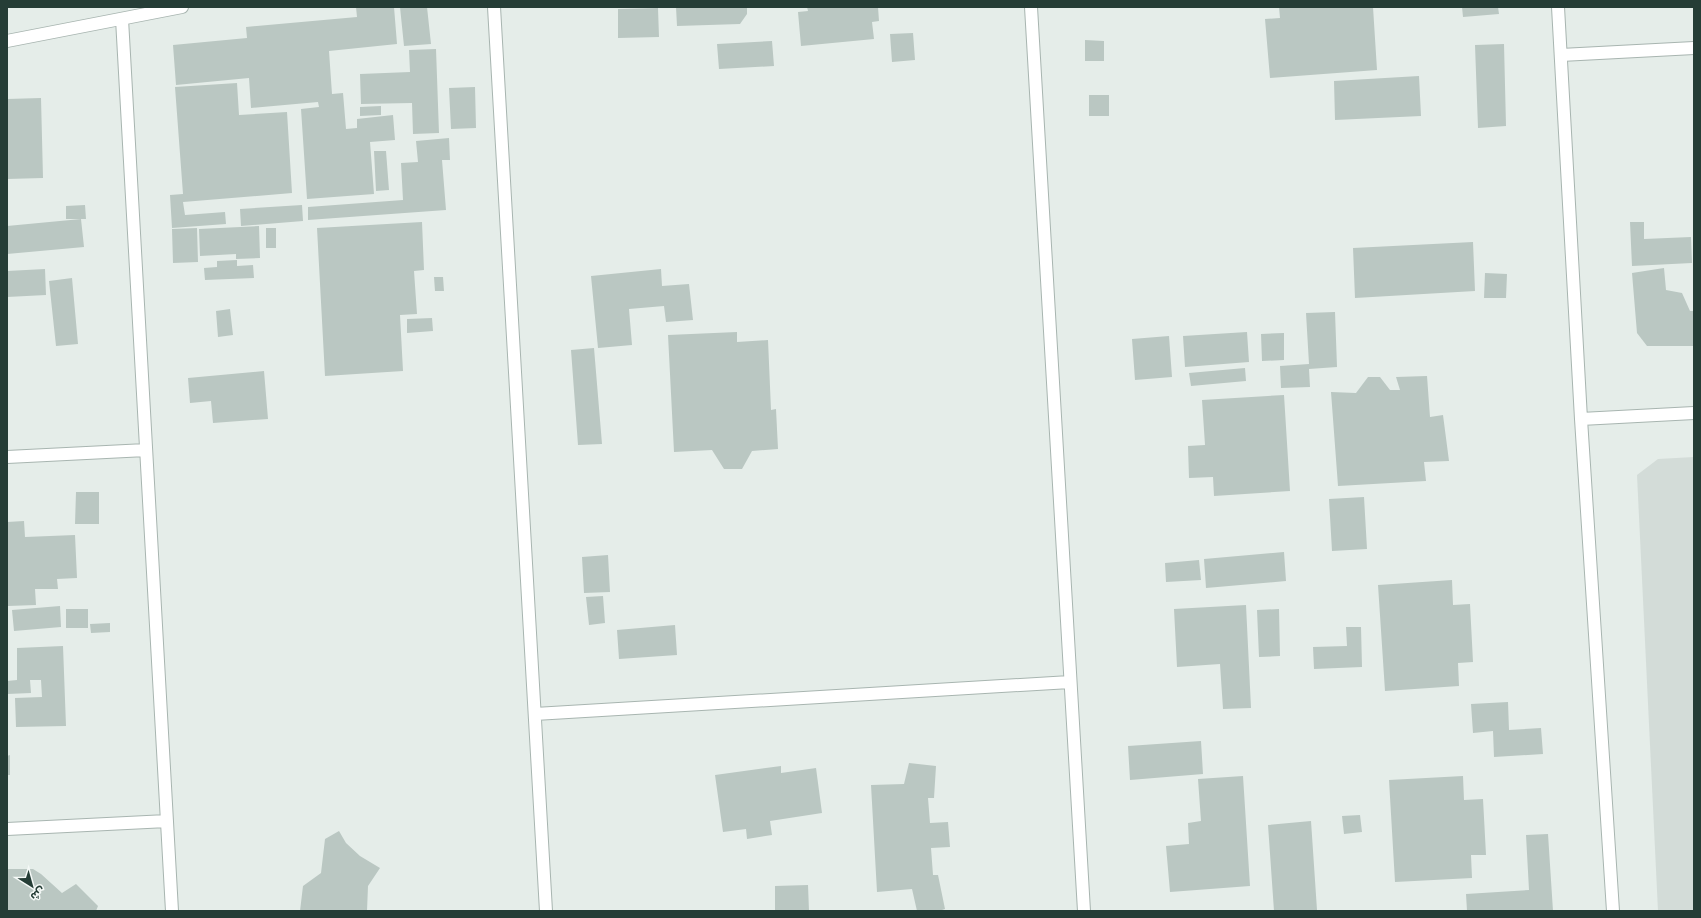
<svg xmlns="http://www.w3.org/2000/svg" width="1701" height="918" viewBox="0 0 1701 918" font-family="Commissioner,'Noto Sans Arabic',sans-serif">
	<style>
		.built { fill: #d3dcd8 }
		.building { fill: #bac7c2 }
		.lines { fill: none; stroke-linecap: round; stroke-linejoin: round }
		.minor-casing { stroke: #a8b5b0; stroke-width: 14 }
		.minor { stroke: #fff; stroke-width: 12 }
	</style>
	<rect width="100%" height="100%" fill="#e5ede9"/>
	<path class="built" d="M1694 457V911H1658L1637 475 1658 459Z"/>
	<path class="building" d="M356 7H394L397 44 329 51 332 94 343 93 346 129 357 128V119L393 115 395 140 370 142 374 194 307 199 301 109 319 107 318 102 251 108 249 78 176 85 173 45 247 38 246 27 357 17Z
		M400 7H427L431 44 404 46Z
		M676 7H747V14L740 24 677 26Z
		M807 7H878L879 21 872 22 874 39 801 46 798 12 808 11Z
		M1279 7H1373L1377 70 1270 78 1265 19 1280 18Z
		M1462 7H1498L1499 14 1463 17Z
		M658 8 659 37 618 38V9Z
		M913 33 915 60 892 62 890 34Z
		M1085 40 1104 41V61H1085Z
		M772 41 774 66 719 69 717 44Z
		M1504 44 1506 126 1478 128 1475 45Z
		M436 49 439 133 413 134 412 103 361 104 360 74 410 72 409 50Z
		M1419 76 1421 116 1335 120 1334 81Z
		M237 83 239 115 287 112 292 193 183 202 185 215 225 212 226 224 172 228 170 195 183 194 175 87Z
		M475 87 476 128 451 129 449 88Z
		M1089 95H1109V116H1089Z
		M41 98 43 178 7 179V99Z
		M381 106V115L360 116V107Z
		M449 138 450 160H442L446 210 308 220V207L403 200 401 163 418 162 416 141Z
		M374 151H386L389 190 376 191Z
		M85 205 86 219H66V206Z
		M302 205 303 221 241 226 240 209Z
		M81 219 84 247 7 254V226Z
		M422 222 424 270 414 271 417 314 400 315 403 371 325 376 317 228Z
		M1630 222H1644V239L1691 237 1692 263 1632 266Z
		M259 226 260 258 236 259V254L200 256 199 229Z
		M197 228 198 262 173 263 172 229Z
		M266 228H276V248H266Z
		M1473 242 1475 291 1355 298 1353 248Z
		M237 260V266L253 265 254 278 205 280 204 268 217 267V261Z
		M1664 268 1666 290 1682 293 1690 311H1694V346H1647L1637 333 1632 273Z
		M45 269 46 295 7 297V271Z
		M661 269 662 286 689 284 693 320 666 322 664 306 629 309 632 345 598 348 591 276Z
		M1485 273 1507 274 1506 298H1484Z
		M434 277H443L444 291H435Z
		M72 278 78 344 56 346 49 281Z
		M230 309 233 335 218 337 216 311Z
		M1335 312 1337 367 1309 369 1310 387 1281 388 1280 366 1309 364 1306 313Z
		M432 318 433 331 407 333V319Z
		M737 332V342L768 340 771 410 776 409 778 449 752 451 742 469H724L712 450 674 452 668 335Z
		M1247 332 1249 362 1185 367 1183 336Z
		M1284 333V360L1262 361 1261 334Z
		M1169 336 1172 377 1135 380 1132 339Z
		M594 348 602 444 578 445 571 350Z
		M1245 368 1246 381 1191 386 1189 373Z
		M264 371 268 419 213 423 211 401 190 403 188 378Z
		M1427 376 1430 417 1443 415 1449 461 1424 462 1426 481 1338 486 1331 392 1356 393 1368 377H1380L1390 390H1400L1396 377Z
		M1284 395 1290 491 1214 496 1213 477 1189 478 1188 446 1205 445 1202 400Z
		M76 492H99V524H75Z
		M1364 497 1367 549 1332 551 1329 499Z
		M24 521 25 537 75 535 77 578 57 579 58 589H35L36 605 8 606 7 522Z
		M1284 552 1286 581 1206 588 1204 559Z
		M608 555 610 592 584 593 582 557Z
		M1199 560 1201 580 1166 582 1165 563Z
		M1452 580 1453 605 1470 604 1473 662 1458 663 1459 686 1385 691 1378 585Z
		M603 596 605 623 589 625 586 597Z
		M1246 605 1251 708 1223 709 1220 664 1177 667 1174 609Z
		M60 606 61 627 14 631 12 610Z
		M66 609H88V628H66Z
		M1279 609 1280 656 1259 657 1257 610Z
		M110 623V632L91 633 90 624Z
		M675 625 677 655 619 659 617 630Z
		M1346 627H1361L1362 667 1314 669 1313 647 1347 646Z
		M63 646 66 726 16 727 15 698 42 697 41 680H30L31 693 7 694V681L17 680V648Z
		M1508 702 1509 730 1541 728 1543 754 1494 757 1493 731 1473 733 1471 704Z
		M1201 741 1203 774 1130 780 1128 746Z
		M10 755V775H7V756Z
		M909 763 936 766 934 798H928L930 823 948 822 950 847 931 848 933 875H938L945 909 939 911H917L912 889 877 892 871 785 904 784Z
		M781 766V773L816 768 822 813 770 821 772 835 747 839 746 829 723 832 715 775Z
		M1243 776 1250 886 1170 892 1166 846 1189 844 1188 823 1201 821 1198 779Z
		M1463 776 1464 800 1483 799 1486 855H1471L1472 878 1395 882 1389 780Z
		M1360 815 1362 832 1344 834 1342 816Z
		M1311 821 1317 910 1274 911 1268 825Z
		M339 831 346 843 360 856 380 868 368 886 367 911H300L303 886 321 873 325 839Z
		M1548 834 1553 911H1467L1466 894 1529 890 1526 835Z
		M7 869H33L41 874 62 893 76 884 98 906 96 911H7Z
		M808 885 809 911H775V886Z"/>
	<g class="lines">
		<g class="minor-casing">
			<path id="minor" d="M494 7 546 911
				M1031 7 1084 911
				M1558 7 1581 419 1613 911
				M122 19 172 911
				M7 41 182 7
				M1561 55 1694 48
				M1581 419 1694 413
				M7 457 146 450
				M535 714 1070 682
				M7 829 167 821"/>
		</g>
		<use href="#minor" class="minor"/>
	</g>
	<rect width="1701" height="918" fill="none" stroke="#253d36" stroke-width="16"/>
	<g transform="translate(32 886) rotate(143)" stroke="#f5f9f7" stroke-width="3" paint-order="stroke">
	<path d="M0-3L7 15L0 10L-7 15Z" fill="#253d36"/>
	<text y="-6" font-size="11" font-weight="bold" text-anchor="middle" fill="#253d36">ش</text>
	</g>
</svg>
